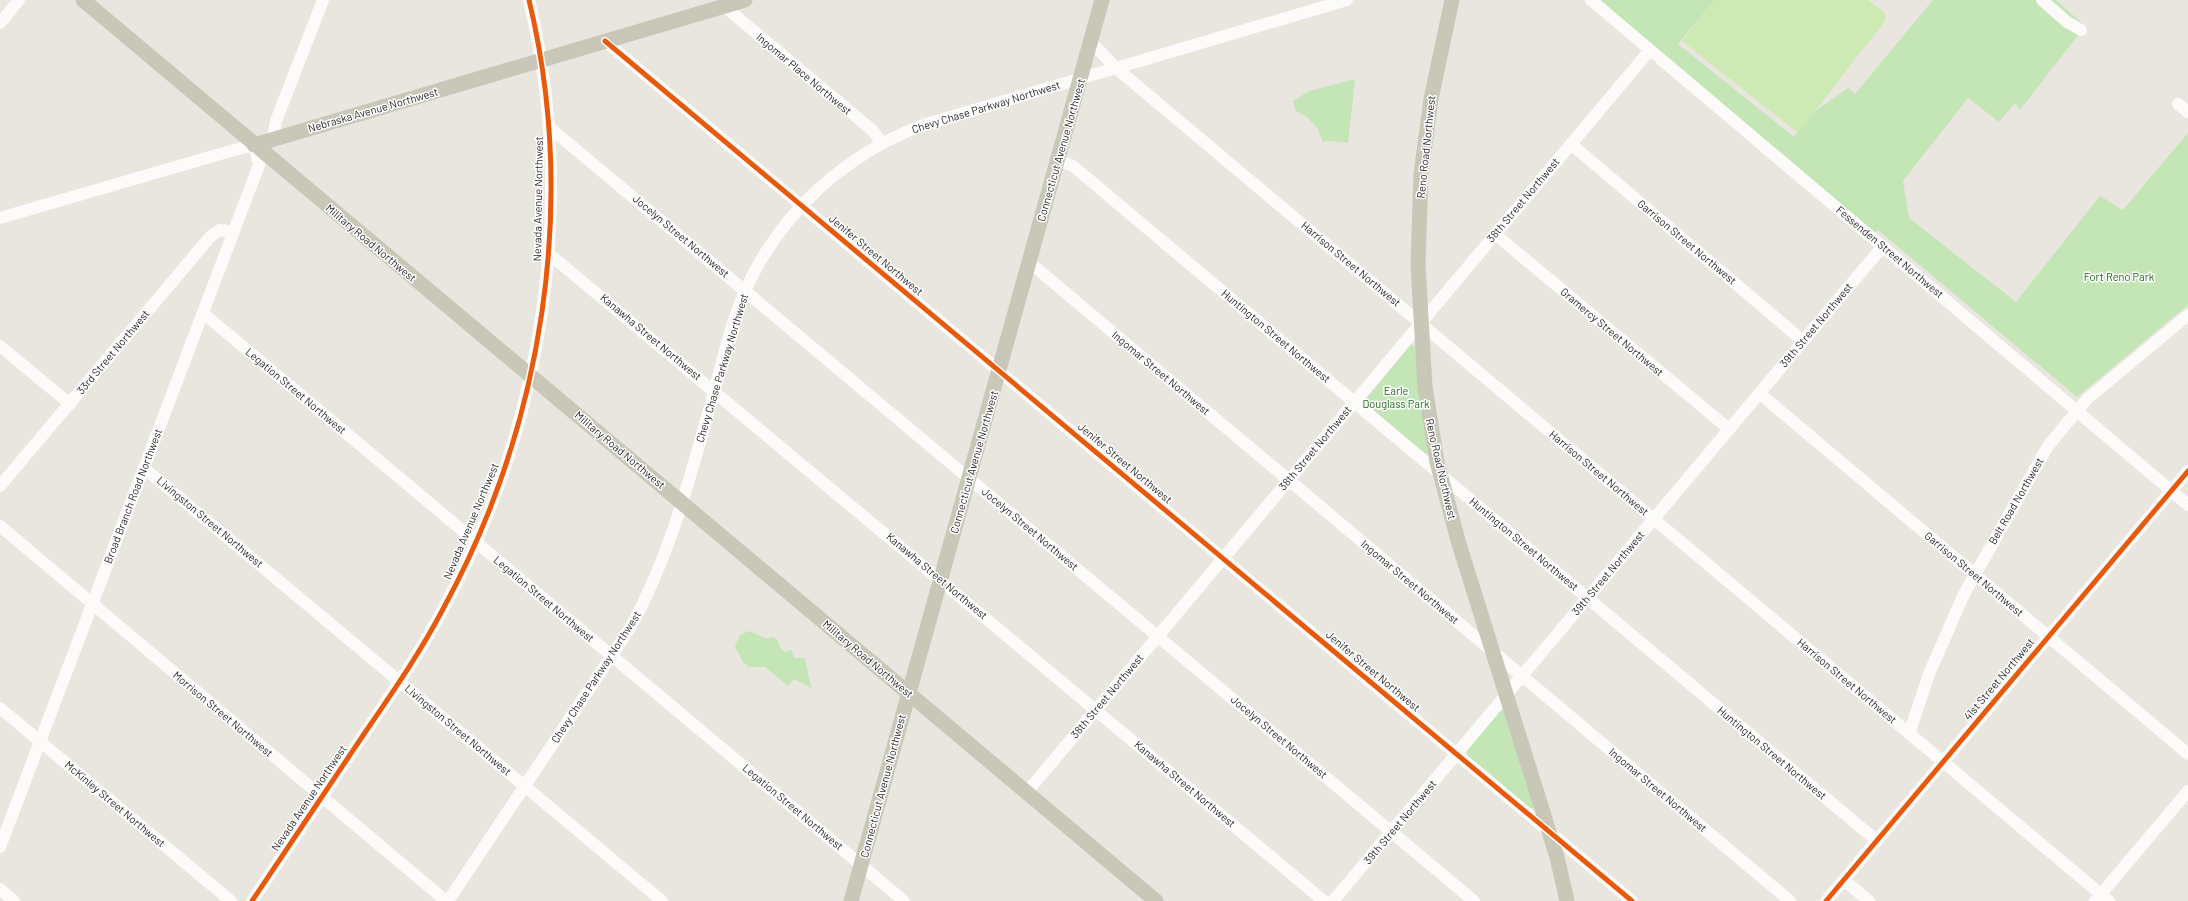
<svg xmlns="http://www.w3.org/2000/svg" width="2188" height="901" viewBox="0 0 2188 901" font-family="Barlow,sans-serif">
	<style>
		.green { fill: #c4e5b6 }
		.pitch { fill: #ceeab4 }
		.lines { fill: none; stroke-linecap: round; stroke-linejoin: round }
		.minor { stroke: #fcfbfa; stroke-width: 12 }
		.major { stroke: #c9c7b8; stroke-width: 15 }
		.cycleway-casing { stroke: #fff; stroke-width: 8 }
		.cycleway { stroke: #e8590c; stroke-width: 5 }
		.labels { text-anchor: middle; stroke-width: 3; stroke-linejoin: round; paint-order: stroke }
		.street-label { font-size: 11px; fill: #292929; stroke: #fff }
		.park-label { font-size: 11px; fill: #1d6917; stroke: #fff }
	</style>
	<rect width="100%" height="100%" fill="#e8e6df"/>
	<path class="green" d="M1598 0H1715L1678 44 1794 137 1815 111 1848 88 1855 94 1933 0H2056L2085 26 2020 110 2015 103 1999 122 1968 98 1903 181 1909 218 2016 302 2100 196 2123 210 2188 133V305L2077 397 1878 230 1875 233Z
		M1355 79 1348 143 1329 141 1323 142 1318 129 1307 117 1296 111 1293 101 1309 91Z
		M1411 344 1415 347 1429 452 1426 454 1364 402Z
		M749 631 765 638 774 637 779 643 780 648 785 652 791 650 795 658H805L811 688 794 679 788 686 765 667H749L743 662 735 647 740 635Z
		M1504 710 1535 806 1531 809 1466 755 1467 749 1500 711Z"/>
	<path class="pitch" d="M1715 0H1868L1885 13V21L1798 133 1682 41Z"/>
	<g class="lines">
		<path class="minor" d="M1591 0 2188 505
			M2042 0 2067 22 2081 30
			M724 6 872 130 882 143
			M0 23 19 0
			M605 41 1632 901
			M1091 42 1116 68 2109 901
			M2178 104 2188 112
			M549 127 1474 901
			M273 139 276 121 323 0
			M1571 144 1803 341
			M1058 160 1073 166 1877 841
			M0 218 234 150 254 145 259 165 0 847
			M1495 234 1729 429
			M548 253 1324 901
			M1029 262 1790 901
			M203 313 904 901
			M0 346 70 404
			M1759 393 2188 754
			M144 468 662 901
			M0 486 210 237 220 230 233 232
			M0 526 446 901
			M0 708 231 901
			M1909 734 1929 674 1964 594 2048 446 2087 399 2188 315
			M1027 792 1650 50
			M1844 880 1869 901
			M0 889 14 901
			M252 901C289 845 327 790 364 734 392 693 420 653 443 609 543 426 578 204 529 0
			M448 901 630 628C670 556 690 478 712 399 722 363 730 325 745 291 780 213 844 155 923 125L1347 0
			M1333 901 1883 246
			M1826 901 2188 471
			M2095 901 2188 791"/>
		<path class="major" d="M83 0 1156 901
			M1452 0 1431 99 1421 174 1418 264 1425 387 1437 462 1459 544 1557 857 1567 901
			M254 145 745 0
			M851 901 1102 0"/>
		<g class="cycleway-casing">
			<path id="cycleway" d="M605 41 1632 901
				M252 901C289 845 327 790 364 734 392 693 420 653 443 609 543 426 578 204 529 0
				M1826 901 2188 471"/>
		</g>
		<use href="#cycleway" class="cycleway"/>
	</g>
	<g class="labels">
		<g class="street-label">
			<text transform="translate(804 74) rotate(40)" y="4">Ingomar Place Northwest</text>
			<text transform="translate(986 107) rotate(-17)" y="4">Chevy Chase Parkway Northwest</text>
			<text transform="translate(373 110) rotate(-16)" y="4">Nebraska Avenue Northwest</text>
			<text transform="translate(1426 147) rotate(-84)" y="4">Reno Road Northwest</text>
			<text transform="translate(1061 150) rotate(-74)" y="4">Connecticut Avenue Northwest</text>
			<text transform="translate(538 199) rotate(-89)" y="4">Nevada Avenue Northwest</text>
			<text transform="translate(1523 200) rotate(-50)" y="4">38th Street Northwest</text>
			<text transform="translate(681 236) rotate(40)" y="4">Jocelyn Street Northwest</text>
			<text transform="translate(1687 242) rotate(40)" y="4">Garrison Street Northwest</text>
			<text transform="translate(371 243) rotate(40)" y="4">Military Road Northwest</text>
			<text transform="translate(1890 252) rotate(40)" y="4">Fessenden Street Northwest</text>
			<text transform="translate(876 255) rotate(40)" y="4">Jenifer Street Northwest</text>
			<text transform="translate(1351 264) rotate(40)" y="4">Harrison Street Northwest</text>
			<text transform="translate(1816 325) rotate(-50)" y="4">39th Street Northwest</text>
			<text transform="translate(1612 332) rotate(40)" y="4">Gramercy Street Northwest</text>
			<text transform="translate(1276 336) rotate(40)" y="4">Huntington Street Northwest</text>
			<text transform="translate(651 337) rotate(40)" y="4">Kanawha Street Northwest</text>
			<text transform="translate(113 352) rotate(-50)" y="4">33rd Street Northwest</text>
			<text transform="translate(722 368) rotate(-73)" y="4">Chevy Chase Parkway Northwest</text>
			<text transform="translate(1161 373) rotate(40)" y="4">Ingomar Street Northwest</text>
			<text transform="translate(296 391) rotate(40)" y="4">Legation Street Northwest</text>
			<text transform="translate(1315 448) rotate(-50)" y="4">38th Street Northwest</text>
			<text transform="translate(620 450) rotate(40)" y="4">Military Road Northwest</text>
			<text transform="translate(974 462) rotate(-74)" y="4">Connecticut Avenue Northwest</text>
			<text transform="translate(1125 463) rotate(40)" y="4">Jenifer Street Northwest</text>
			<text transform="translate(1441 469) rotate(77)" y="4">Reno Road Northwest</text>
			<text transform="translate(1599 473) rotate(40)" y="4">Harrison Street Northwest</text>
			<text transform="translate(133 496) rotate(-69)" y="4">Broad Branch Road Northwest</text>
			<text transform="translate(2016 501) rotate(-60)" y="4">Belt Road Northwest</text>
			<text transform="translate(471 521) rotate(-67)" y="4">Nevada Avenue Northwest</text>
			<text transform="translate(210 522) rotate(40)" y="4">Livingston Street Northwest</text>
			<text transform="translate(1030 529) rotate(40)" y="4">Jocelyn Street Northwest</text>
			<text transform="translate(1524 544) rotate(40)" y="4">Huntington Street Northwest</text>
			<text transform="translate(1608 573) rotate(-50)" y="4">39th Street Northwest</text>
			<text transform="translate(1974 574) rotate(40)" y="4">Garrison Street Northwest</text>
			<text transform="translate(937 576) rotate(40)" y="4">Kanawha Street Northwest</text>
			<text transform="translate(1410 582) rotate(40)" y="4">Ingomar Street Northwest</text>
			<text transform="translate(544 599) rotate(40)" y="4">Legation Street Northwest</text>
			<text transform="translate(868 659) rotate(40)" y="4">Military Road Northwest</text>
			<text transform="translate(1373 671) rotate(40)" y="4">Jenifer Street Northwest</text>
			<text transform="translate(596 677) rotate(-57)" y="4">Chevy Chase Parkway Northwest</text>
			<text transform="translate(1999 679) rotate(-50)" y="4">41st Street Northwest</text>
			<text transform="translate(1847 681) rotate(40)" y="4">Harrison Street Northwest</text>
			<text transform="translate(1107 696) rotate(-50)" y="4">38th Street Northwest</text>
			<text transform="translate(223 714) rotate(40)" y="4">Morrison Street Northwest</text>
			<text transform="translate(458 730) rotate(40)" y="4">Livingston Street Northwest</text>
			<text transform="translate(1279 737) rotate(40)" y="4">Jocelyn Street Northwest</text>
			<text transform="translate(1772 753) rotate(40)" y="4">Huntington Street Northwest</text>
			<text transform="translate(1185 784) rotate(40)" y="4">Kanawha Street Northwest</text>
			<text transform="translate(883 786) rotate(-75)" y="4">Connecticut Avenue Northwest</text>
			<text transform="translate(1658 790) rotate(40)" y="4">Ingomar Street Northwest</text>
			<text transform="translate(309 798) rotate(-56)" y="4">Nevada Avenue Northwest</text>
			<text transform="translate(115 804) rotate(40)" y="4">McKinley Street Northwest</text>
			<text transform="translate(793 807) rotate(40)" y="4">Legation Street Northwest</text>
			<text transform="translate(1400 822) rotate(-50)" y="4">39th Street Northwest</text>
		</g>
		<g class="park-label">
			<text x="2119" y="281">Fort Reno Park</text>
			<text x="1396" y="395">Earle<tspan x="1396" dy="13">Douglass Park</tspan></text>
		</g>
	</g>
</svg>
